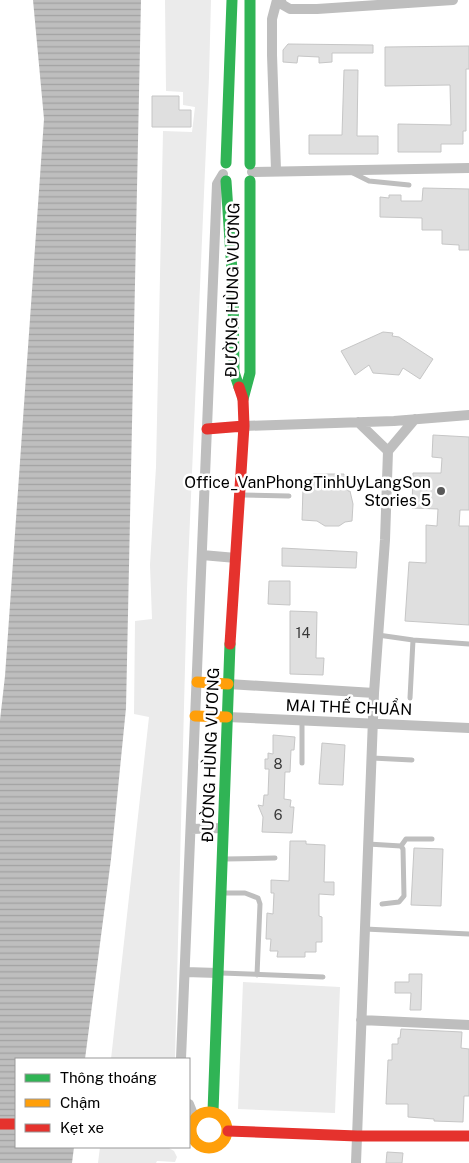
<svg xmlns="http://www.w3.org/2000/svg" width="469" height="1163" viewBox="0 0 469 1163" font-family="'Public Sans',sans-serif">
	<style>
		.park { fill: #ebebeb }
		.water { fill: url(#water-rules) }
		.building { fill: #dfdfdf; stroke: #c6c6c6 }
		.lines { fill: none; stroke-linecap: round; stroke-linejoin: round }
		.lane { stroke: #bebebe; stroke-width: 5 }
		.street { stroke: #bebebe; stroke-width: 10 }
		.fast { stroke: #30b455; stroke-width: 11 }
		.slow { stroke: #ff9f0a; stroke-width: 11 }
		.jam { stroke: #e5322d; stroke-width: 11 }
		.poi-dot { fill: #595959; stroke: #fff; stroke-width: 2 }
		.labels { text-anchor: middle; stroke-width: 5; stroke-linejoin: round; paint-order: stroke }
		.number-label { font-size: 14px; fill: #383838 }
		.street-label { font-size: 16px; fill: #000; stroke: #fff }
		.poi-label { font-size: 16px; fill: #000; stroke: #fff; text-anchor: end }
	</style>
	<defs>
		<pattern id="water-rules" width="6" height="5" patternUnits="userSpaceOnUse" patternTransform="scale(1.25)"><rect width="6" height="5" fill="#bebebe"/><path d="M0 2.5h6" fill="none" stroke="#a2a2a2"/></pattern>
	</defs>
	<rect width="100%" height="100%" fill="#fff"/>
	<path class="park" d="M165 0H211L209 77 187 589 175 1059H111L149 717 134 714 135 621 152 619 150 565 156 467 163 131 192 132 195 107 183 105V92L166 91Z
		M243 982 340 987 335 1113 238 1109Z
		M100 1147H167L174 1151 177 1157 175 1162 157 1161 156 1163H98Z"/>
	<path class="water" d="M33 0H141L126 708 111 859 85 1059H16V1147H74L72 1163H0V720L5 676 44 119Z"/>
	<path class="building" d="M288 44 373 45V53H332V62L319 63V57L298 56 297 63 283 62V50Z
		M469 46V69H466V131H463V144H441V152H398V124L451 125 450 85 385 86V47Z
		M344 70H358L357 136H378V154H309V135H342Z
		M152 96H179V110H191V127H152Z
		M423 188 469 189V250H459V245L442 244V230H422V218L380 217V197L389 198V195H401V201H422Z
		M383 332 393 333 392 336 399 337 433 359 420 379 403 368 399 375 373 373 369 365 355 375 341 351Z
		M433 435 469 437V510H460L459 526H469V625L405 621 409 562 426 563V525L437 526 438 509 412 508 413 473H441L442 458 432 457Z
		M313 474H344L346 484H348V491H350L353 504 352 521 345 522 339 526H325L317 521 302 520 303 488 313 478Z
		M282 548 357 552 356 568 282 566Z
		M269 581H290V605L268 604Z
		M290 611 317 612 316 658H324L323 675 290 674Z
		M273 735 295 737 294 750H291L290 772H285L284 799 291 800 290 807H294L292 833 262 832 263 817 258 805 263 806 264 795H268L269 769H265V759H268V753L273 754Z
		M322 743 345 745 343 785 319 784Z
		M290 841H306V844L325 845 324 882H334V895L319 894V916L322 917V942H316V952H305V957H277L278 951H270L271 939H266L267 913 273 914 274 893H271V880L289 881Z
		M414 848 443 849 441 906 411 905Z
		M409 974H422L421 1010H410L411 993H395V982H409Z
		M401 1029 462 1032 461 1048 469 1049V1096H464L463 1122 434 1121V1119L408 1117V1104H386L388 1060H392V1044H398V1038H400Z
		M387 1152 403 1153 402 1163H386Z"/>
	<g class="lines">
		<path class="lane" d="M351 172 369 181 409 185
			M242 495 289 496
			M378 635 413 640 469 644
			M410 698 413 640
			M372 758 412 760
			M302 763V721
			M368 844 401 846 403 849 404 896 399 902 382 904
			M401 846 406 839H432
			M225 859 275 858
			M224 893H245L258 898 260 904 257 975
			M365 929 469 934
			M221 973 323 977"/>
		<path class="street" d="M280 0 283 5 290 9H317L453 0
			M276 170 272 55V19L277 0
			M252 172 469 168
			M358 422 388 451
			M244 426 394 421 469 415
			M202 555 236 558
			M228 684 374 693
			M227 717 469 728
			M191 829 223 828
			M185 972 218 973
			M361 1020 469 1025
			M181 1059 217 184 223 174
			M189 1104 195 1119
			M356 1163 374 693 385 540 388 451 415 419"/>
		<path class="fast" d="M250 0V164
			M226 163 232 0
			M226 181 233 286 234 372 239 387
			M243 399 250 373V181
			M213 1112 230 644
			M189 1122H193
			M189 1137 193 1138"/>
		<path class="slow" d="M197 682 228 684
			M195 716 227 717
			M191 1130a18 18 0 1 1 36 0a18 18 0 1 1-36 0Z"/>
		<path class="jam" d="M207 429 244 426
			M230 644 244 426 243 399 239 387
			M0 1124H16
			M228 1131 357 1136H469"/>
	</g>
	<circle class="poi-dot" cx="441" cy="491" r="5"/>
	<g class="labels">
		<g class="number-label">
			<text x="303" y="638">14</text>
			<text x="278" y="769">8</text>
			<text x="278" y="820">6</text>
		</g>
		<g class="street-label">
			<text transform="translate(232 290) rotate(-89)" y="6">ĐƯỜNG HÙNG VƯƠNG</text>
			<text transform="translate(349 707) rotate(2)" y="6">MAI THẾ CHUẨN</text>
			<text transform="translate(210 755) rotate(-88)" y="6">ĐƯỜNG HÙNG VƯƠNG</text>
		</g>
		<g class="poi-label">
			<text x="431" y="488">Office_VanPhongTinhUyLangSon<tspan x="431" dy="18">Stories 5</tspan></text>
		</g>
	</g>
	<rect x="15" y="1058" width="175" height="90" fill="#ffffff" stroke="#999999"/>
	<rect x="25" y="1074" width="25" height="8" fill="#30b455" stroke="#999999"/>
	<text x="60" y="1083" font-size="15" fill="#000000">Thông thoáng</text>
	<rect x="25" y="1099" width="25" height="8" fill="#ff9f0a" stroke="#999999"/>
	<text x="60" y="1108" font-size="15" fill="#000000">Chậm</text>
	<rect x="25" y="1124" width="25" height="8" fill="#e5322d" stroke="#999999"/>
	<text x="60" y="1133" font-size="15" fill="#000000">Kẹt xe</text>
</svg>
